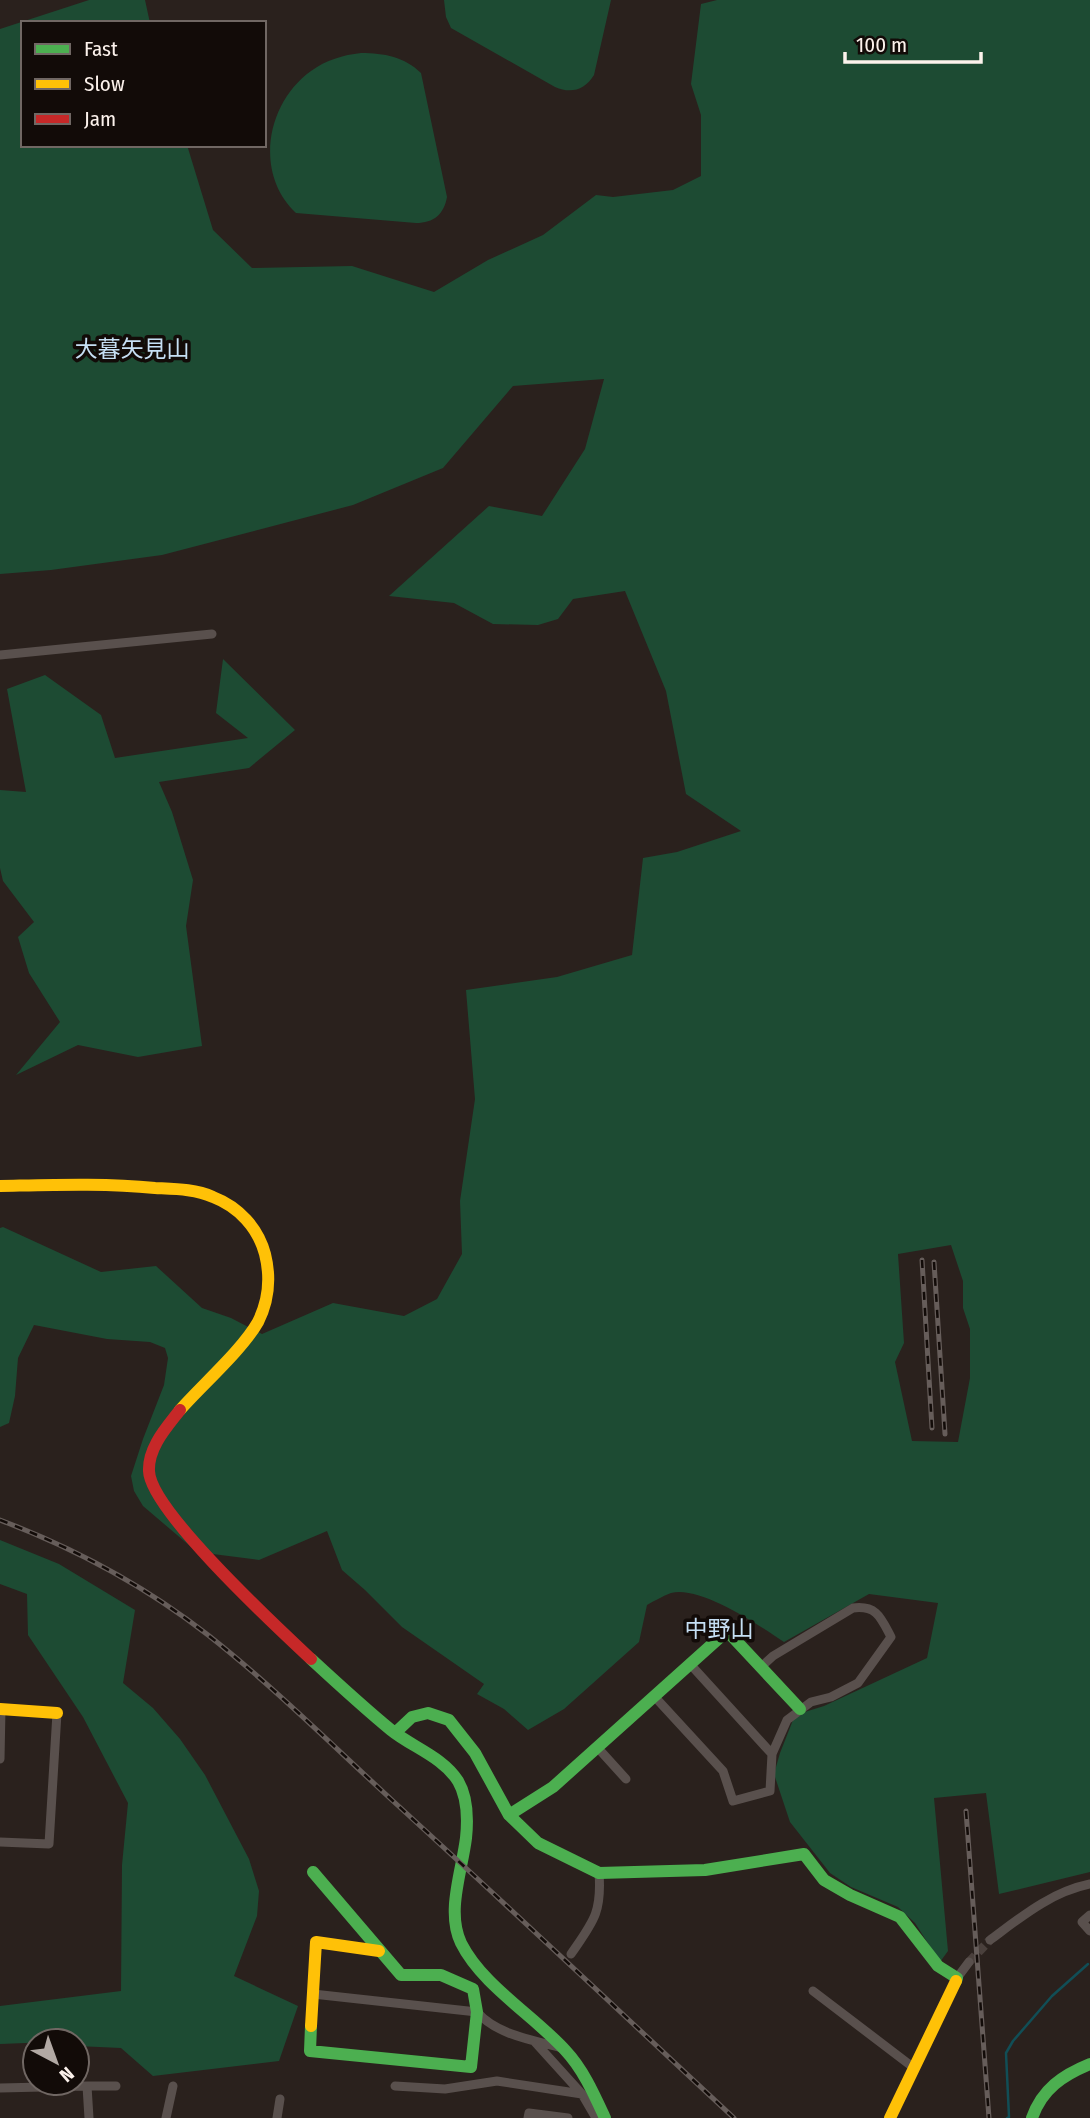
<svg xmlns="http://www.w3.org/2000/svg" width="1090" height="2118" viewBox="0 0 1090 2118" font-family="'Fira Sans Condensed','Noto Sans JP',sans-serif">
	<style>
		.green { fill: #1d4b33; fill-rule: evenodd }
		.lines { fill: none; stroke-linecap: round; stroke-linejoin: round }
		.stream { stroke: #114e56; stroke-width: 2.5 }
		.street-tunnel { stroke: #4a403c; stroke-width: 9; stroke-dasharray: 9 4.5; stroke-linecap: butt }
		.street { stroke: #59504d; stroke-width: 9 }
		.fast { stroke: #4caf50; stroke-width: 12 }
		.slow { stroke: #ffc107; stroke-width: 12 }
		.jam { stroke: #c62828; stroke-width: 12 }
		.rail-casing { stroke: #665d5a; stroke-width: 5 }
		.rail { stroke: #120b08; stroke-width: 2.5; stroke-dasharray: 8; stroke-linecap: butt }
		.labels { text-anchor: middle; stroke-width: 7; stroke-linejoin: round; paint-order: stroke }
		.quarter-label { font-size: 23px; fill: #c6dff4; stroke: #120b08 }
	</style>
	<rect width="100%" height="100%" fill="#2a211d"/>
	<path class="green" d="M89 0H145L150 23H23V145H187L213 230 252 268 352 266 434 292 488 260 543 235 596 195 613 197 673 190 701 176V115L691 84 701 4 717 0H1090V1872L999 1894 986 1793 934 1798 948 1951 940 1962 915 1923 898 1907 851 1887 830 1873 790 1822 774 1774 780 1753 795 1715 824 1706 927 1658 938 1603 869 1594 784 1642C760 1626 700 1585 671 1593 663 1596 654 1601 647 1605L639 1642 564 1709 528 1730 504 1709 477 1694 484 1684 402 1627 365 1590 342 1570 327 1531 259 1560 197 1552 143 1506 134 1491 131 1476 143 1439 164 1385 168 1358 165 1348 150 1342 107 1339 34 1325 18 1358 15 1396 9 1423 0 1427V1228L3 1227 101 1272 156 1266 202 1308 231 1318 262 1334 333 1303 404 1316 437 1299 462 1254 460 1201 475 1099 466 990 557 977 632 955 643 858 677 852 741 831 686 794 666 691 625 591 573 599 558 619 538 625 493 624 454 603 389 596 489 506 542 516 585 449 604 379 513 386 443 468 353 505 162 555 51 570 0 574V29ZM951 1245 963 1281V1308L970 1329V1378L958 1442 912 1441 895 1362 904 1343 898 1254Z
		M444 0H611L594 75C585 90 571 94 555 87L451 28 446 17Z
		M361 53C384 53 405 57 421 73L447 197C444 214 434 223 416 223L296 213C254 174 266 103 311 71 326 60 343 55 361 53Z
		M223 659 295 730 249 768 159 782 172 812 193 880 186 926 202 1046 138 1057 78 1045 16 1075 60 1022 29 973 18 937 34 922 3 881 0 868V790L26 792 7 689 45 675 101 715 115 758 248 738 216 713Z
		M0 1540 59 1564 135 1610 123 1683 153 1708 180 1739 205 1775 249 1859 259 1891 257 1916 234 1976 298 2006 279 2061 153 2076 121 2048 77 2046V2041L0 2044V2006L121 1991 122 1865 128 1803 83 1717 28 1635 27 1594 0 1584Z"/>
	<g class="lines">
		<path class="stream" d="M1007 2118 1009 2117 1006 2053 1013 2041 1052 1996 1088 1964"/>
		<path class="street-tunnel" d="M969 1962 990 1940"/>
		<path class="street" d="M0 655 212 634
			M690 1664 772 1754
			M654 1696 723 1771 733 1801 770 1791 772 1754 787 1720 811 1702 831 1697 858 1683 891 1637C881 1618 877 1605 853 1608L773 1656 761 1667
			M597 1747 626 1779
			M0 1759 1 1709
			M0 1842 49 1844 57 1713
			M1090 1915 1082 1922 1090 1931
			M990 1940C1021 1917 1051 1892 1090 1884
			M571 1954C593 1922 602 1913 599 1873
			M957 1978 969 1962
			M813 1991 914 2068
			M313 1994 477 2012C497 2035 533 2040 562 2048
			M534 2041 582 2094 596 2118
			M87 2086H116
			M395 2086 445 2089 497 2081 582 2094
			M0 2088 87 2086 89 2118
			M166 2118 173 2086
			M277 2118 280 2099
			M528 2118 529 2113 568 2118"/>
		<path class="fast" d="M311 1659C337 1683 363 1707 391 1730 412 1747 443 1757 458 1781 468 1798 468 1819 466 1838 462 1871 446 1912 461 1943 482 1985 533 2015 565 2050 583 2069 594 2094 605 2118
			M395 1733 412 1717 428 1713 449 1720 475 1753 509 1815 538 1843 599 1873 705 1870 804 1854 824 1880 850 1895 900 1917 938 1966 957 1978 956 1981
			M509 1815 553 1787 727 1631 800 1709
			M311 2026 310 2051 471 2067 477 2012 473 1989 441 1975H401L313 1872
			M1032 2118C1042 2089 1063 2075 1090 2064"/>
		<path class="slow" d="M0 1186C52 1185 104 1183 155 1188 175 1189 195 1189 213 1197 239 1207 258 1228 265 1254 271 1278 269 1300 258 1322 242 1350 203 1384 180 1410
			M0 1709 57 1713
			M311 2026 316 1942 379 1951
			M890 2118 956 1981"/>
		<path class="jam" d="M180 1410C167 1427 148 1447 149 1471 150 1510 278 1628 311 1659"/>
		<g class="rail-casing">
			<path id="rail" d="M922 1260 932 1428
				M934 1262 945 1434
				M0 1520C74 1548 145 1586 208 1635 273 1686 332 1745 393 1801 507 1905 620 2012 734 2118
				M966 1811 989 2118"/>
		</g>
		<use href="#rail" class="rail"/>
	</g>
	<g class="labels">
		<g class="quarter-label">
			<text x="132" y="357">大暮矢見山</text>
			<text x="719" y="1637">中野山</text>
		</g>
	</g>
	<rect x="21" y="21" width="245" height="126" fill="#120b08" stroke="#706763" stroke-width="2"/>
	<rect x="35" y="44" width="35" height="10" fill="#4caf50" stroke="#706763" stroke-width="2"/>
	<text x="84" y="56" font-size="21" fill="#fcf2ec">Fast</text>
	<rect x="35" y="79" width="35" height="10" fill="#ffc107" stroke="#706763" stroke-width="2"/>
	<text x="84" y="91" font-size="21" fill="#fcf2ec">Slow</text>
	<rect x="35" y="114" width="35" height="10" fill="#c62828" stroke="#706763" stroke-width="2"/>
	<text x="84" y="126" font-size="21" fill="#fcf2ec">Jam</text>
	<g transform="translate(56 2062) rotate(139)"><circle r="33" fill="#120b08" stroke="#706763" stroke-width="2"/>
	<path d="M0-5L12 26L0 18L-12 26Z" fill="#b2a9a4"/>
	<text y="-10" font-size="19" font-weight="bold" text-anchor="middle" fill="#fcf2ec">N</text>
	</g>
	<path d="M845 52v10h136v-10" fill="none" stroke="#fcf2ec" stroke-width="3.5"/>
	<text x="856" y="52" font-size="21" fill="#fcf2ec" stroke="#120b08" stroke-width="5" paint-order="stroke">100 m</text>
</svg>
